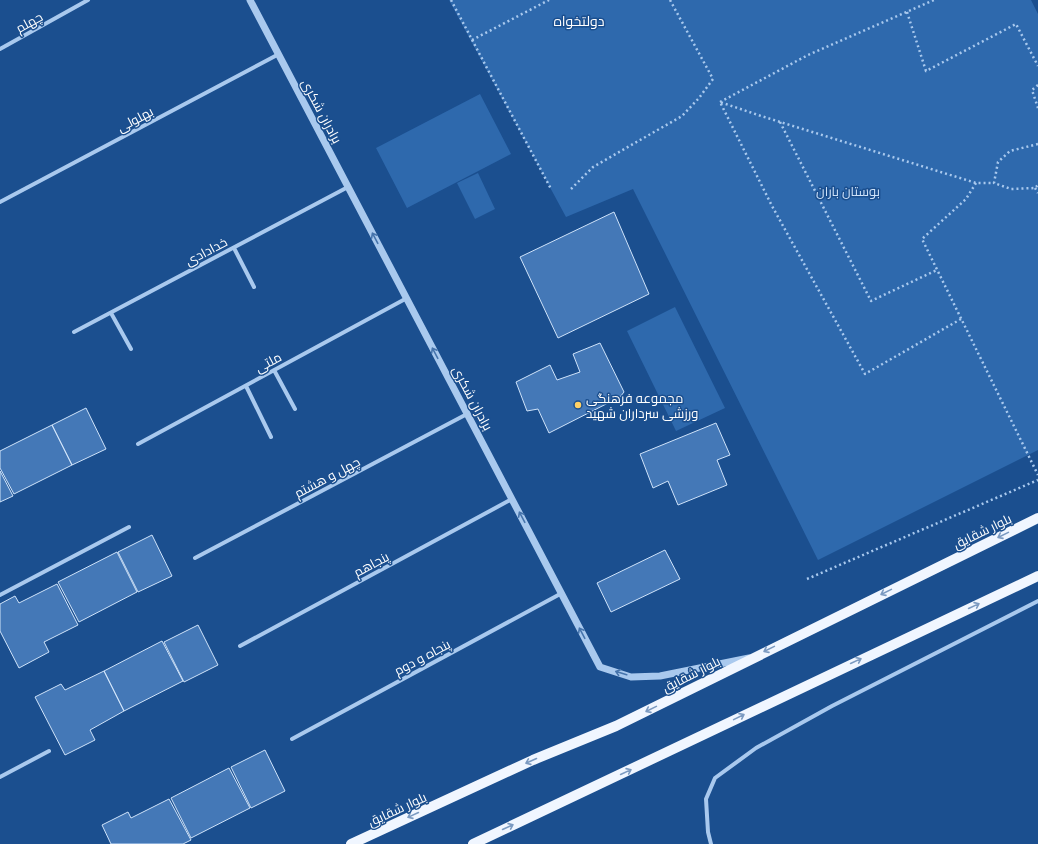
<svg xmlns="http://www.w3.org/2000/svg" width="1038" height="844" viewBox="0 0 1038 844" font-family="Karla,Cairo,sans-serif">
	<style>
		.green { fill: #2e69ad }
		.building { fill: #4478b7; stroke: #cfe3fa }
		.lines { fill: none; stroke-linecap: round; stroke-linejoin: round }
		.path { stroke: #a9c9ee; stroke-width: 2.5; stroke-dasharray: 2 3; stroke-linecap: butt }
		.minor { stroke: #a9c9ee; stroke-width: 4 }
		.tertiary { stroke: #a9c9ee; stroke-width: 7 }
		.primary { stroke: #f0f6ff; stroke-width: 10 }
		.oneway { stroke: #4674ac }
		.oneway2 { stroke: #7b9ac1 }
		.poi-dot { fill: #ffd166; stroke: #1b4f8f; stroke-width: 1.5 }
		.labels { text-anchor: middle; stroke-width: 3; stroke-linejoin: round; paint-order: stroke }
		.street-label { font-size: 13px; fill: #fff; stroke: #1b4f8f }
		.park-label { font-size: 13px; fill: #cfe3fa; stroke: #1b4f8f }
		.poi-label { font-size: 13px; fill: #fff; stroke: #1b4f8f; text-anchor: start }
		.neighbourhood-label { font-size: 14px; fill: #fff; stroke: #1b4f8f }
	</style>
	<rect width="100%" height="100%" fill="#1b4f8f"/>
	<path class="green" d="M449 0H1031L1038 14V450L818 560 633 189 566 217Z
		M480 94 511 154 407 208 376 148Z
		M478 173 495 209 475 219 457 183Z
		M675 307 725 408 676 431 627 331Z"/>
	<path class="building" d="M614 212 649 294 558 338 520 257Z
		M600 343 624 392 620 397 549 433 538 409 527 411 516 382 550 365 557 380 580 372 573 354Z
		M86 408 106 449 72 465 52 425Z
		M716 423 730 455 717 460 727 485 678 505 668 481 653 488 640 454Z
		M52 425 72 465 14 494 0 468V451Z
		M0 471 13 496 0 502Z
		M152 535 172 576 138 592 118 552Z
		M665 550 680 579 611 612 597 583Z
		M117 552 137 592 79 622 58 582Z
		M57 584 78 625 44 642 49 652 19 668 0 631V604L15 596 19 603Z
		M198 625 218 665 184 682 164 642Z
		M162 641 183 681 124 711 104 671Z
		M104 671 124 711 90 730 95 740 65 755 35 697 61 684 65 690Z
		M265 750 285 791 251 808 231 767Z
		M229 768 250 808 191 838 171 798Z
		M169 799 191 840 183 844H111L102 825 128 812 131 818Z"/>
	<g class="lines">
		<path class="path" d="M451 0 551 189
			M907 12 926 71 1016 24 1038 66
			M472 40 549 0
			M1038 85 1032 90 1038 108
			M720 102 808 55 934 0
			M780 122 871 301 937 270
			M1038 144 1010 151 998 162 994 183 1011 189 1035 188 1038 185
			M976 183 966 199 922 239 1038 475
			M1035 188 1038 193
			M571 189 593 167 682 116 699 98 713 79 670 0
			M961 319 865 374 772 206 720 102 761 116 976 183H994
			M807 579 1038 480"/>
		<path class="minor" d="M0 49 88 0
			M0 202 279 54
			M234 248 254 287
			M111 313 131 349
			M74 332 348 187
			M274 370 295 409
			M246 386 271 437
			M138 444 407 298
			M195 558 467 414
			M0 595 129 527
			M240 646 512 499
			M292 739 562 593
			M0 777 49 751
			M711 844 708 832 706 799 715 778 756 748 832 706 1038 601"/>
		<path class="tertiary" d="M250 0 600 667 631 677 660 676 749 658"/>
		<path class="primary" d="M351 844 533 760 616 726 1038 518
			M473 844 1038 576"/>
	</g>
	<defs><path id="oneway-shaft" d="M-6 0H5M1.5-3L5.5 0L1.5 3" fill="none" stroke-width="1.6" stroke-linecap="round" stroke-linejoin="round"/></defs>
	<g class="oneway">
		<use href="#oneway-shaft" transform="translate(375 238) rotate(-118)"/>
		<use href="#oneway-shaft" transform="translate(435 353) rotate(-118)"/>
		<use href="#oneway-shaft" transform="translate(522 517) rotate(-118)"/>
		<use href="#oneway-shaft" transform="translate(582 633) rotate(-118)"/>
		<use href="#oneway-shaft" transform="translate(621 673) rotate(-163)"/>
	</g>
	<g class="oneway2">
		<use href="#oneway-shaft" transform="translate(1003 535) rotate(154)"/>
		<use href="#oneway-shaft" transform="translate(886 592) rotate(154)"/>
		<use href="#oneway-shaft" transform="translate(974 606) rotate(-25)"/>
		<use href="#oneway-shaft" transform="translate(769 649) rotate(154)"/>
		<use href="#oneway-shaft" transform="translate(856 661) rotate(-25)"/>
		<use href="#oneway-shaft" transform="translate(651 709) rotate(154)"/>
		<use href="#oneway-shaft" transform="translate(739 717) rotate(-26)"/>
		<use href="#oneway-shaft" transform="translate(531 761) rotate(156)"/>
		<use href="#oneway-shaft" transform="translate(626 772) rotate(-25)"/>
		<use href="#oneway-shaft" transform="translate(413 815) rotate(155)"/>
		<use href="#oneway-shaft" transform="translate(508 827) rotate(-25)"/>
	</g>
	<circle class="poi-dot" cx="578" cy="405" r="4"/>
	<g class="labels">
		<g class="street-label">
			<text transform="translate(29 22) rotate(-29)" y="5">چهلم</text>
			<text transform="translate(322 111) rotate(62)" y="5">برادران شکری</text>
			<text transform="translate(135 119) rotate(-28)" y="5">بهلولی</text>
			<text transform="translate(206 251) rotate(-28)" y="5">خدادادی</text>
			<text transform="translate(268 362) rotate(-28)" y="5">ملتی</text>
			<text transform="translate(473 398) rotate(62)" y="5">برادران شکری</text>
			<text transform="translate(327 477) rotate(-28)" y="5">چهل و هشتم</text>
			<text transform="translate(982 531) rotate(-26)" y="5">بلوار شقایق</text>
			<text transform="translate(371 564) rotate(-28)" y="5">پنجاهم</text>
			<text transform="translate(422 657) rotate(-28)" y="5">پنجاه و دوم</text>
			<text transform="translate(691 674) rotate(-27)" y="5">بلوار شقایق</text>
			<text transform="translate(397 809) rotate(-25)" y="5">بلوار شقایق</text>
		</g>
		<g class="park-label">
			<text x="848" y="196">بوستان باران</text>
		</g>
		<g class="poi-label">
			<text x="586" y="403">مجموعه فرهنگی<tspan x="586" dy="15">ورزشی سرداران شهید</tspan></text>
		</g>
		<g class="neighbourhood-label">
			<text x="579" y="26">دولتخواه</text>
		</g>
	</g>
</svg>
